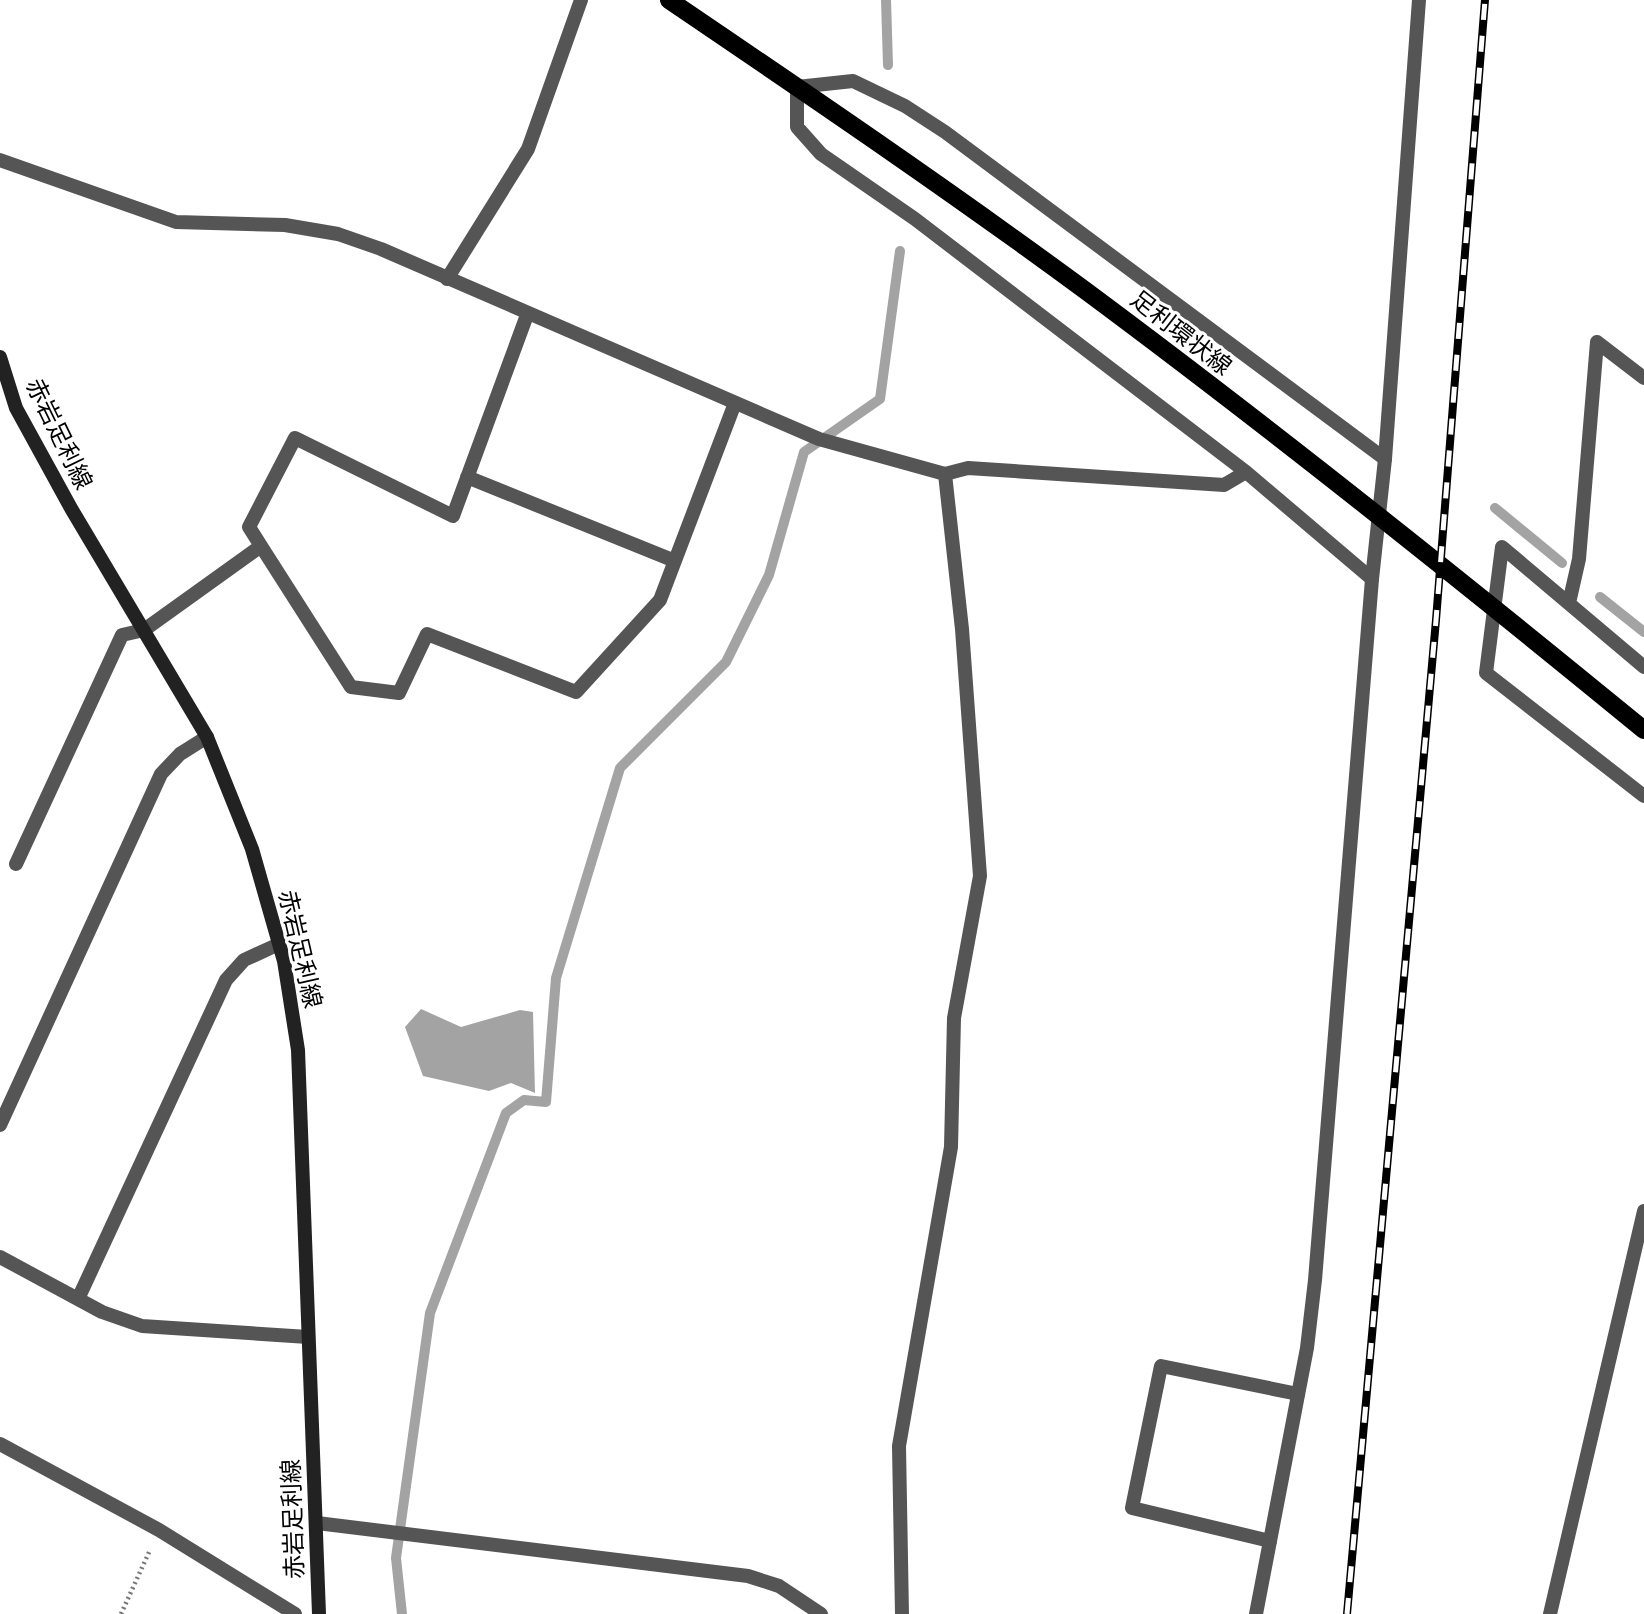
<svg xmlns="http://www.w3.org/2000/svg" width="1644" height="1614" viewBox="0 0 1644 1614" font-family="Signika,'Noto Sans JP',sans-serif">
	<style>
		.water { fill: #a3a3a3 }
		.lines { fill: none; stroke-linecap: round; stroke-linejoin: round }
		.stream { stroke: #a3a3a3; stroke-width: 10 }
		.path { stroke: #777; stroke-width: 4.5; stroke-dasharray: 2 3.5; stroke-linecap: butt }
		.service { stroke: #555; stroke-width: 14 }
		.minor { stroke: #555; stroke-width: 14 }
		.tertiary { stroke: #555; stroke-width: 14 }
		.secondary { stroke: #222; stroke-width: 14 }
		.primary { stroke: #000; stroke-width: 18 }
		.rail-casing { stroke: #000; stroke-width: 8 }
		.rail { stroke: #fff; stroke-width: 5; stroke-dasharray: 16; stroke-linecap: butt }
		.labels { text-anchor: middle; stroke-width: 6; stroke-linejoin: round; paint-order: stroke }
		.street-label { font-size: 24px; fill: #000; stroke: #fff }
	</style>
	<rect width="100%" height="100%" fill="#fff"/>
	<path class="water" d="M421 1009 461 1027 520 1010 533 1012 535 1093 511 1083 489 1091 423 1076 405 1027Z"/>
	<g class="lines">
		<path class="stream" d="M886 0 888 65
			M1495 508 1562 563
			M1600 597 1644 632
			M402 1614 396 1558 430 1313 506 1113 524 1100 546 1102 556 978 620 768 726 662 769 575 804 452 880 399 900 251"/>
		<path class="path" d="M121 1614 150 1550"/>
		<path class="service" d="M447 279 528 149 581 0
			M1550 1614 1644 1211"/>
		<path class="minor" d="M0 160 176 222 285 225 338 234 381 249 819 439 945 474 968 468 1224 485 1246 472
			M1597 342 1644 378
			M467 477 675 561
			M261 546 351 687 399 693 427 634 576 692 660 600 735 403
			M1372 579 1246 472 915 219 821 154 797 127V87L853 81 905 106 945 132 1385 459
			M1569 603 1579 559 1597 342
			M1644 667 1502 547 1486 673 1644 796
			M16 864 122 635 144 630 261 546 249 527 295 438 453 516 527 315
			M0 1125 161 774 180 754 207 737
			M0 1257 102 1312 142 1326 308 1337
			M78 1299 226 980 244 960 279 944
			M0 1444 159 1530 295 1614
			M317 1523 748 1576 779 1586 821 1614
			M1270 1541 1132 1508 1161 1366 1298 1394
			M902 1614 899 1446 951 1147 954 1018 980 876 962 629 945 474"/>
		<path class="tertiary" d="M1256 1614 1307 1348 1315 1280 1372 579 1385 459 1419 0"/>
		<path class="secondary" d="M0 357 16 408 72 510 207 737 252 849 284 961 298 1050 319 1614"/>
		<path class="primary" d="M669 0C809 95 949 190 1086 291 1276 432 1461 580 1644 730"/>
		<g class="rail-casing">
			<path id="rail" d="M1347 1614 1436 620 1485 0"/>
		</g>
		<use href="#rail" class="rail"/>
	</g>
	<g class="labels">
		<g class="street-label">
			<text transform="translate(1181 333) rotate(38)" y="8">足利環状線</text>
			<text transform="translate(59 434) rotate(64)" y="8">赤岩足利線</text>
			<text transform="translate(300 949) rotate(77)" y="8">赤岩足利線</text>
			<text transform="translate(293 1519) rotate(-92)" y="8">赤岩足利線</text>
		</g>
	</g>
</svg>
